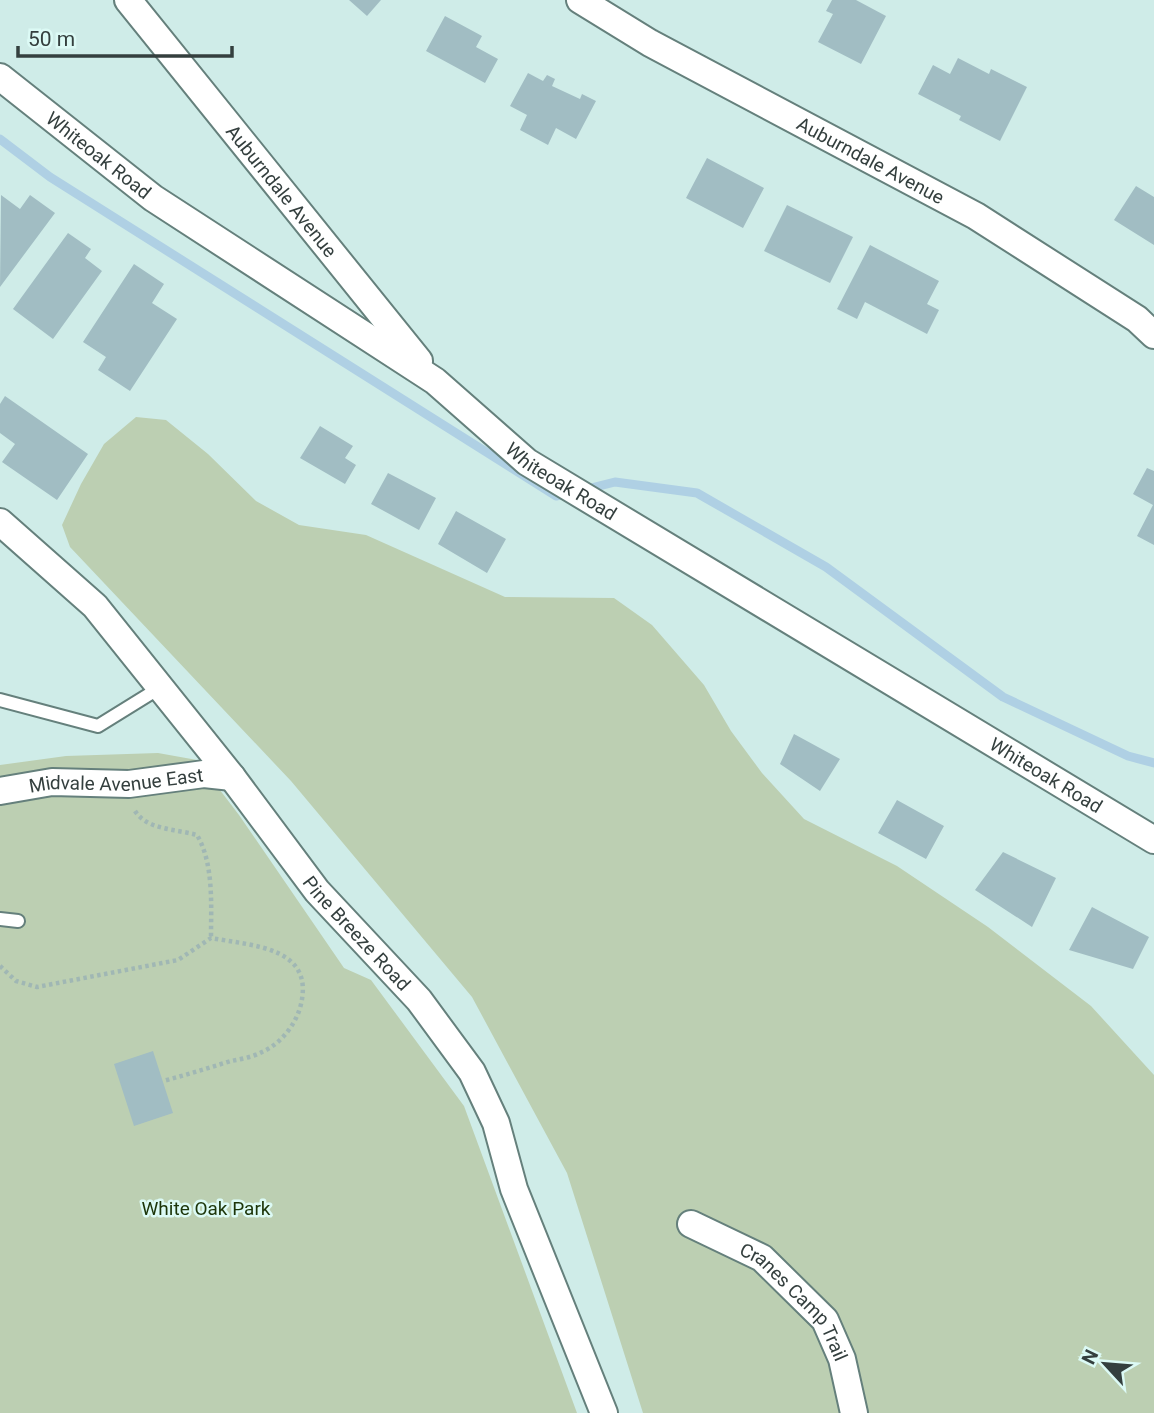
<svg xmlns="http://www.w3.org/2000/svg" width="1154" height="1413" viewBox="0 0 1154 1413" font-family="Roboto,sans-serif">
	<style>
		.green { fill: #bccfb2 }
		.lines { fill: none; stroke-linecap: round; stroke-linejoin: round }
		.stream { stroke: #afd0e4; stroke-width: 9 }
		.building { fill: #a1bdc3 }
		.service-casing { stroke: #65807c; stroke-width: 16 }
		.minor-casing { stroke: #65807c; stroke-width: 30 }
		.path { stroke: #a0b7b4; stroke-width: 4.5; stroke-dasharray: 3.5 3.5; stroke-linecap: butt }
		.service { stroke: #fff; stroke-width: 12 }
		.minor { stroke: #fff; stroke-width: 26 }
		.labels { text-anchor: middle; stroke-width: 5; stroke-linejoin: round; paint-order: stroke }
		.street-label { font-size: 19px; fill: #343f3e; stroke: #dcfaf5 }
		.park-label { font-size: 19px; fill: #1c3509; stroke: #dcfaf5 }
	</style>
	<rect width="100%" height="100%" fill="#cfece8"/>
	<path class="green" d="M136 417 166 420 208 454 256 501 299 525 366 535 505 597 614 598 652 625 704 685 731 731 762 773 804 819 897 866 988 927 1091 1006 1154 1075V1413H643L567 1173 472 997 291 781 70 547 62 525 81 484 104 444Z
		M158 753 197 760 239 815 344 968 371 980 464 1106 577 1413H0V765L66 756Z"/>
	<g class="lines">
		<path class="stream" d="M0 139 50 177 556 496 569 493
			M583 490 615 482 697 493 826 567 1003 697 1128 756 1154 763"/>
	</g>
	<path class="building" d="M349 0H381L367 16Z
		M832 0H856L886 16 861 64 818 42 833 14 826 11Z
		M445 16 482 36 476 47 498 59 485 83 426 51Z
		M958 58 989 74 991 69 1027 87 1000 141 959 120 961 116 918 94 933 65 950 74Z
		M528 73 543 81 547 75 555 79 552 86 580 99 582 94 596 101 576 139 556 128 548 145 520 130 527 115 510 106Z
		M707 158 764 188 743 228 686 198Z
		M1136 186 1154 197V245L1114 220Z
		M1 195 20 209 30 195 55 213 0 287Z
		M787 205 853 237 830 283 764 251Z
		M68 233 91 249 85 258 102 271 53 339 13 309Z
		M870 245 939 281 927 304 939 310 927 334 865 302 857 319 837 309Z
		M134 264 164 284 152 303 177 319 130 391 98 370 106 357 83 342Z
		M5 396 88 454 57 500 2 462 15 444 0 433V404Z
		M320 426 353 446 345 458 356 465 345 484 300 458Z
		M1147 468 1154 471V545L1137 536 1153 505 1133 494Z
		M388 473 436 498 419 530 371 504Z
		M456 511 506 539 487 573 438 544Z
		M794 734 840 759 820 791 780 764Z
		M897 800 944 826 926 859 878 833Z
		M1003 852 1056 878 1032 927 975 890Z
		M1092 907 1149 937 1133 969 1069 950Z
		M153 1051 173 1113 134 1126 114 1064Z"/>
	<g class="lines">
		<g class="service-casing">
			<path id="service" d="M0 700 98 726 161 687
				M0 919 18 921"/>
		</g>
		<g class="minor-casing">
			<g id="minor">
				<path id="s1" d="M128 0 419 361"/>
				<path id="s2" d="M580 0 650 43 976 216 1137 319 1154 335"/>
				<path id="s3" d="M0 77 153 198 435 381 527 462 1154 840"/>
				<path id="s4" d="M0 522 95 606 232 777 317 891 419 1000 472 1072 496 1123 514 1189 604 1413"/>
				<path id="s5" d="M0 791 52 782 129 784 204 774 232 777"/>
				<path id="s6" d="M691 1224 762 1258 825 1320 842 1359 854 1413"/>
			</g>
		</g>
		<path class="path" d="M135 811C147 830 176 829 197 835 214 864 211 905 211 938
			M0 966 16 981 37 987 178 960 211 938C254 946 317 947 300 1008 294 1027 280 1044 262 1052 253 1057 241 1059 231 1061 208 1068 186 1075 163 1081"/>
		<use href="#service" class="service"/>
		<use href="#minor" class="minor"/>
	</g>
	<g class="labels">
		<g class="street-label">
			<text dy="7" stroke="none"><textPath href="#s3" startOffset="126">Whiteoak Road</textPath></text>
			<text dy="7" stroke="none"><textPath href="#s2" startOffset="332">Auburndale Avenue</textPath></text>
			<text dy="7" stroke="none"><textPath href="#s1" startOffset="245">Auburndale Avenue</textPath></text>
			<text dy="7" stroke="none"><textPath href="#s3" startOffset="693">Whiteoak Road</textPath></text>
			<text dy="7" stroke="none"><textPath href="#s3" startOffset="1260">Whiteoak Road</textPath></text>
			<text dy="7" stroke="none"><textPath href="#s5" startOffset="117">Midvale Avenue East</textPath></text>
			<text dy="7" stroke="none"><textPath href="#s4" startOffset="546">Pine Breeze Road</textPath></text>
			<text dy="7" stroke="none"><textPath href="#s6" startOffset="133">Cranes Camp Trail</textPath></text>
		</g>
		<g class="park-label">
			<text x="206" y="1215">White Oak Park</text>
		</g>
	</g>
	<g transform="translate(1105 1364) rotate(296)" stroke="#dcfaf5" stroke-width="5" paint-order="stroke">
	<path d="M0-5L12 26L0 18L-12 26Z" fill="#343f3e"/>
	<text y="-10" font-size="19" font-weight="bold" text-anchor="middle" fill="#343f3e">N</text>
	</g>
	<path d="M18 46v10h214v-10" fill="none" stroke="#343f3e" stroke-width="3.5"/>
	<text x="28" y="46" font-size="21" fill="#343f3e" stroke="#dcfaf5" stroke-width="5" paint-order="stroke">50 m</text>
</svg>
